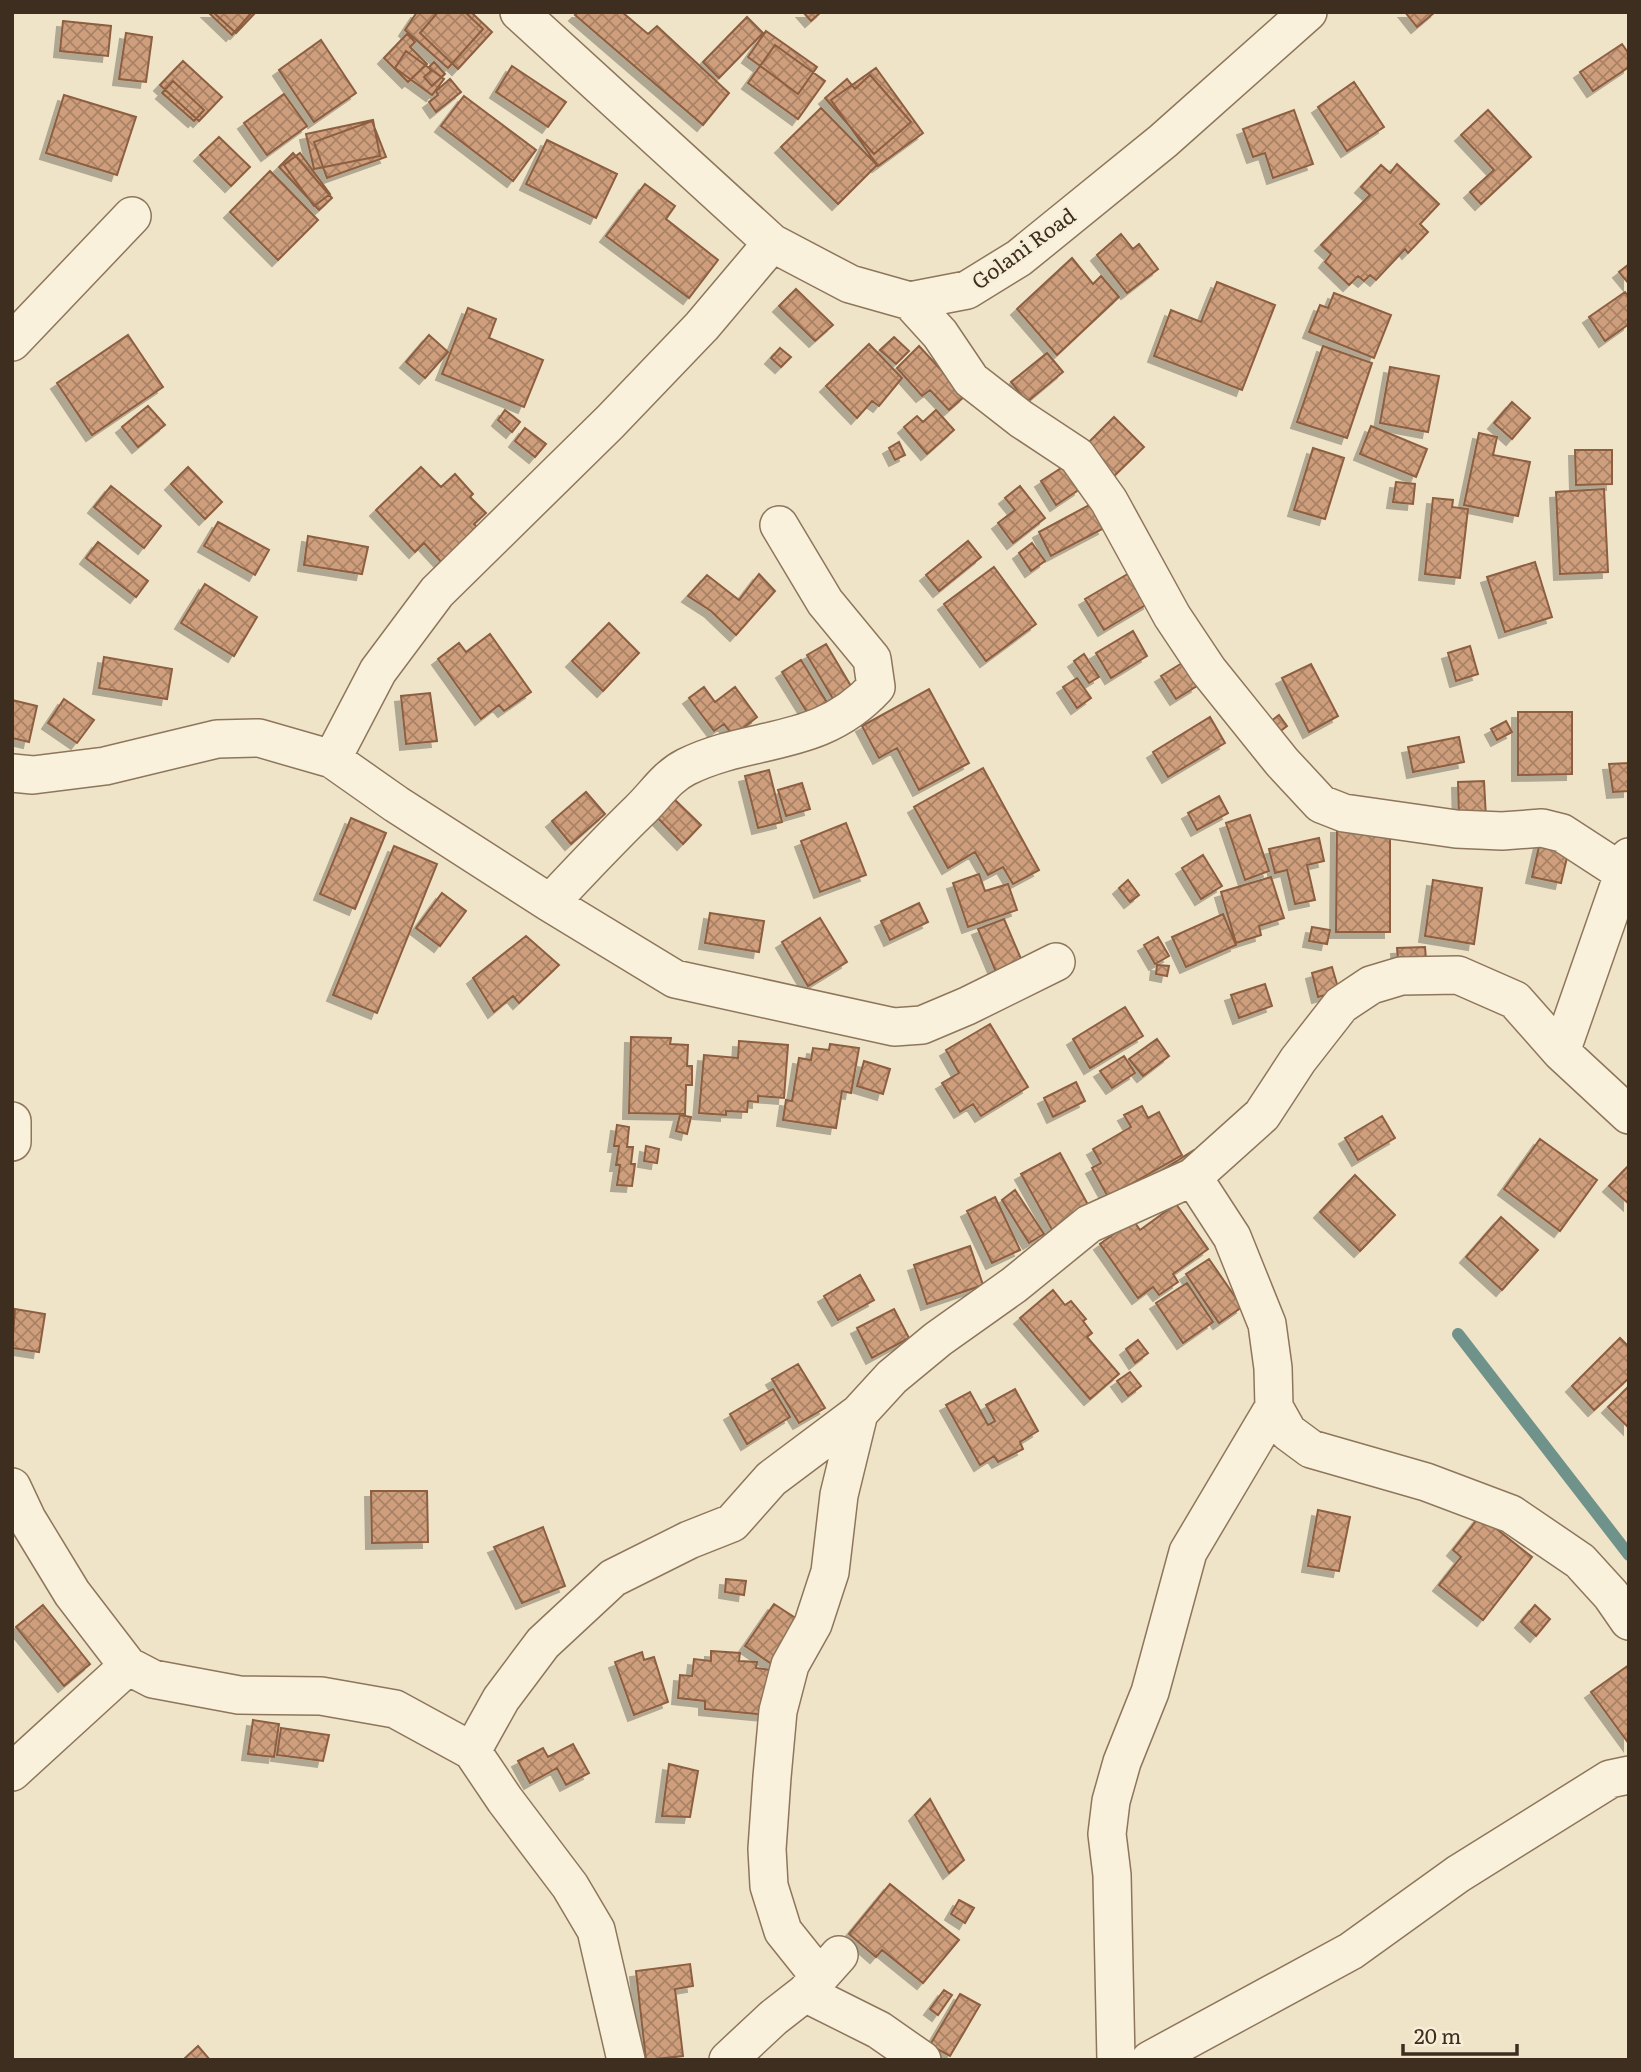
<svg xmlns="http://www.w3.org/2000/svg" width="1641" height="2072" viewBox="0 0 1641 2072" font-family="Literata,serif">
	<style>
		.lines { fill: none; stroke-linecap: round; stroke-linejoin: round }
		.stream { stroke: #6f938a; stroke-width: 12 }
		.building { fill: url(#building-cross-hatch); stroke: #8d5f41; stroke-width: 2; filter: url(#shadow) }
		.minor-casing { stroke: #8d765c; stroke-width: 40 }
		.minor { stroke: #faf1dc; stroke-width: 37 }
		.labels { text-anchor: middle; stroke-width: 5; stroke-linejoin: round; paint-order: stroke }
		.street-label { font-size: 21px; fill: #3d2e20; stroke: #f7eed8 }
	</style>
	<defs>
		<pattern id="building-cross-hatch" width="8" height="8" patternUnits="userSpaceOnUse" patternTransform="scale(1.75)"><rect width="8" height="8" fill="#cf9f7d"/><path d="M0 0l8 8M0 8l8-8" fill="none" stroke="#a98266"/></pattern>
		<filter id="shadow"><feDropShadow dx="-6" dy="6" stdDeviation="0" flood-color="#0004"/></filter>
	</defs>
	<rect width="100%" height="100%" fill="#f0e4c8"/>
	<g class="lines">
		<path class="stream" d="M1458 1334 1629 1555"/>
	</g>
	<path class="building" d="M208 12H252L232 35Z
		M213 12H256L236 33Z
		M417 12H465L483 29 448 68 405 30Z
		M438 12H471L492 32 458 69 420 33Z
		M578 12H622L648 34 657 26 729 93 703 125 575 15Z
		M803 12H821L811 21Z
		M1405 12H1435L1417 27Z
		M747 17 763 33 719 78 703 62Z
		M63 21 111 26 108 56 60 51Z
		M766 31 817 67 798 94 748 57Z
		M126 33 152 37 146 82 119 79Z
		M407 34 415 42 410 47 427 64 408 82 384 58Z
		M321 40 356 93 314 122 279 70Z
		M1622 44 1629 54V67L1593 91 1580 72Z
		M775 45 825 81 798 119 748 83Z
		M406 51 444 79 432 95 395 68Z
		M183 61 222 97 199 121 160 85Z
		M434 62 445 74 432 86 424 77 431 71 429 67Z
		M512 66 566 102 548 127 496 92Z
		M876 68 923 133 878 166 831 100Z
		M870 75 911 122 874 154 825 98 847 79 855 89Z
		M450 79 461 92 436 112 429 102 438 95 436 91Z
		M173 81 204 110 194 121 162 93Z
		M1354 82 1384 127 1347 151 1318 107Z
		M284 94 307 126 267 155 244 123Z
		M64 95 136 117 117 175 46 153Z
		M464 96 536 150 513 181 441 126Z
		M821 108 877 165 838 204 781 147Z
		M1294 110 1313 164 1273 178 1265 153 1253 157 1243 129Z
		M1488 110 1531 157 1481 204 1470 192 1494 170 1461 135Z
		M373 120 380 156 314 169 306 134Z
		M372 121 386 157 327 178 314 142Z
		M219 137 250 167 231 186 200 155Z
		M547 140 617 174 596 218 526 184Z
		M293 153 332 198 319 210 279 167Z
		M300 153 330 194 314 206 284 165Z
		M1397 164 1439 204 1420 224 1428 232 1408 253 1405 249 1376 280 1370 275 1364 281 1358 276 1349 285 1325 262 1331 254 1321 245 1370 195 1361 187 1381 165 1390 173Z
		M270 171 318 220 278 260 230 212Z
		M645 184 675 206 666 219 718 260 689 298 606 236Z
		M1121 234 1133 249 1139 244 1158 269 1127 293 1097 255Z
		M1072 258 1093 284 1101 276 1119 297 1057 355 1017 309Z
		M1629 264V284L1619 272Z
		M1217 282 1275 305 1242 390 1154 356 1171 310 1201 322Z
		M796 289 833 325 815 341 779 306Z
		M1625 292 1629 297V324L1605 341 1589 317Z
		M1334 293 1391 315 1374 358 1309 332 1320 305 1328 308Z
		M468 308 496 319 489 338 543 360 524 407 442 374Z
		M128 335 163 387 92 435 57 383Z
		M429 335 448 352 425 378 406 362Z
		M894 337 909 351 896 364 880 350Z
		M869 344 902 378 879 406 872 401 857 418 826 386Z
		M919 346 965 396 949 410 930 390 922 396 897 368Z
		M1323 346 1372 363 1347 438 1297 422Z
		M780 348 791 357 781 367 771 358Z
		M1047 353 1063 372 1027 402 1011 382Z
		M1390 367 1439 376 1428 432 1380 423Z
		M1512 402 1530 418 1512 439 1494 423Z
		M148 406 165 425 138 447 122 427Z
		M505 410 520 422 512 432 498 420Z
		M936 410 954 430 927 454 904 427 917 416 923 422Z
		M1114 417 1144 447 1113 477 1084 447Z
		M1371 426 1427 449 1416 477 1360 454Z
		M525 428 546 444 535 457 515 441Z
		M1479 433 1497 437 1493 455 1530 462 1518 516 1464 505Z
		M899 442 905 455 895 460 889 448Z
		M1313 448 1344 458 1325 519 1294 510Z
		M1575 450H1612V484L1576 485Z
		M1066 465 1080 489 1056 505 1041 481Z
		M188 467 222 502 205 519 171 484Z
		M421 467 441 487 455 474 473 494 470 497 486 513 474 524 477 527 468 535 472 538 444 565 424 543 415 552 376 510Z
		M1396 482 1415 484 1413 504 1393 502Z
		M111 486 161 526 144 548 94 507Z
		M1020 486 1045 518 1013 543 998 523 1015 510 1005 498Z
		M1604 489 1608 572 1560 574 1556 492Z
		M1433 498 1453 500 1452 507 1468 509 1460 578 1425 574Z
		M1091 504 1104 528 1051 556 1039 532Z
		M218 522 269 550 255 575 204 546Z
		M308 536 368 547 362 574 304 565Z
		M968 541 981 557 939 591 926 575Z
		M98 542 148 581 136 597 86 558Z
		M1032 543 1045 561 1031 571 1019 553Z
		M1535 562 1552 617 1505 632 1487 577Z
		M994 567 1036 624 986 661 944 604Z
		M1131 572 1149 603 1104 630 1085 599Z
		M759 574 775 591 736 635 711 611 688 596 707 575 739 600Z
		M205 584 257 617 234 656 181 623Z
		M609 623 639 653 603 691 572 661Z
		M1133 631 1147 656 1111 678 1096 653Z
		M490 634 531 692 504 711 499 705 481 719 438 659 459 643 466 652Z
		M826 644 858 698 839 709 807 655Z
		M1470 646 1478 674 1456 681 1448 653Z
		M1084 654 1099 677 1089 683 1074 661Z
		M104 657 172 669 167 699 99 688Z
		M801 660 834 714 815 725 782 672Z
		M1182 663 1197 686 1176 699 1161 676Z
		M1311 664 1338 716 1309 732 1282 678Z
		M1077 678 1091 698 1077 708 1063 687Z
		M704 687 715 702 735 687 757 717 733 736 724 724 714 731 689 698Z
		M929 689 969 763 919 790 897 748 879 758 862 726Z
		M430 693 437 741 406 744 401 696Z
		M64 699 94 720 77 743 48 723Z
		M12 700 37 706 29 742 12 738Z
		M1518 712H1572V774L1518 775Z
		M1279 715 1287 726 1274 736 1266 725Z
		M1210 717 1225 743 1168 777 1153 752Z
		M1506 721 1512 732 1497 740 1491 729Z
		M1459 737 1464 762 1413 772 1408 747Z
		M1629 763V791L1613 792 1609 764Z
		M983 768 1039 870 1013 884 1003 867 988 875 975 852 948 868 914 807Z
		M769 770 782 822 758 828 745 776Z
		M1484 781 1486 818 1459 819 1458 782Z
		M802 783 810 809 786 816 778 790Z
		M586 792 605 814 571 844 552 821Z
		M670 795 701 825 683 844 652 812Z
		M1219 796 1228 813 1197 830 1188 813Z
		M1250 815 1269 871 1245 880 1226 823Z
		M351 818 386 833 355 909 320 894Z
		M846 823 866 875 820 892 801 841Z
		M1337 827H1390V932H1336Z
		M1319 838 1324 861 1307 865 1315 900 1295 904 1287 870 1275 873 1269 849Z
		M1540 842 1569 849 1561 883 1532 877Z
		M394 846 437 864 377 1013 333 995Z
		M1203 855 1222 886 1201 899 1182 868Z
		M979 874 985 891 1008 884 1017 910 968 927 953 883Z
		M1271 877 1284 918 1259 926 1261 935 1236 943 1221 892Z
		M1128 880 1139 895 1130 902 1119 888Z
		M1433 880 1482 888 1474 944 1425 936Z
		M442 893 466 911 440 946 416 928Z
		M919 903 928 922 890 940 881 921Z
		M710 913 764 921 759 952 705 943Z
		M1223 914 1236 945 1186 967 1172 937Z
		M820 918 847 962 808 986 782 942Z
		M1004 919 1027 973 1001 984 978 929Z
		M1312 927 1330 930 1327 944 1309 941Z
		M526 936 559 965 519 1003 513 996 494 1012 473 978Z
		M1158 937 1169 956 1155 964 1144 945Z
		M1425 947 1426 959 1398 960 1397 948Z
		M1157 965 1169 966 1167 976 1156 974Z
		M1332 967 1339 991 1318 997 1312 973Z
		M1265 984 1272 1006 1239 1018 1231 995Z
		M1125 1007 1143 1036 1090 1068 1073 1039Z
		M990 1024 1028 1087 981 1116 973 1104 960 1112 942 1083 959 1073 946 1050Z
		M631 1037 671 1038 670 1044 688 1045 687 1066H692V1085H686L685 1114 629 1113Z
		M1157 1039 1169 1056 1143 1076 1129 1059Z
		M739 1041 788 1045 784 1098 758 1096V1102L748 1101 747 1112 726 1111V1115L699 1113 704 1055 738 1058Z
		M830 1044 859 1048 851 1093 842 1091 836 1128 783 1120 786 1100 792 1101 799 1058 811 1060 813 1048 829 1050Z
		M1124 1056 1135 1073 1112 1088 1100 1071Z
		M864 1061 890 1069 883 1094 857 1086Z
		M1076 1082 1085 1101 1053 1117 1044 1098Z
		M1142 1106 1148 1118 1159 1112 1182 1155 1108 1197 1092 1168 1101 1163 1093 1149 1131 1127 1124 1115Z
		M680 1115 691 1117 687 1134 676 1131Z
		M1382 1116 1395 1138 1358 1160 1345 1138Z
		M617 1125 629 1127 627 1147H633L631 1164H635L632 1186 617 1185 620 1165H616L619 1146H614Z
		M1540 1139 1597 1180 1560 1231 1504 1189Z
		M646 1146 659 1149 657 1163 644 1161Z
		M1194 1150 1200 1158 1169 1178 1164 1169Z
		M1060 1153 1093 1214 1055 1235 1021 1174Z
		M1629 1165V1204L1609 1186Z
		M1355 1175 1395 1215 1360 1251 1320 1212Z
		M1015 1190 1044 1234 1029 1243 1002 1200Z
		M995 1197 1020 1250 992 1263 967 1211Z
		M1176 1204 1208 1249 1173 1274 1178 1282 1159 1295 1153 1287 1138 1298 1100 1244 1133 1220 1140 1230Z
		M1501 1217 1538 1250 1502 1290 1466 1257Z
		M970 1246 983 1285 927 1304 914 1265Z
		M1209 1259 1242 1307 1219 1323 1186 1274Z
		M860 1275 874 1300 838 1320 824 1296Z
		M1187 1283 1213 1322 1183 1343 1156 1303Z
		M1053 1290 1065 1305 1071 1301 1086 1319 1083 1321 1092 1333 1087 1337 1119 1374 1090 1399 1020 1318Z
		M15 1309 45 1314 39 1352 12 1348Z
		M894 1309 909 1338 872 1358 857 1328Z
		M1620 1338 1629 1347V1378L1594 1410 1572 1386Z
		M1138 1340 1148 1353 1135 1363 1126 1349Z
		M798 1364 825 1408 799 1423 772 1379Z
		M1130 1372 1141 1386 1128 1396 1117 1381Z
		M1629 1386V1428L1608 1407Z
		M773 1389 790 1417 747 1444 730 1414Z
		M1015 1389 1038 1431 1020 1442 1023 1449 998 1462 994 1456 980 1465 946 1405 970 1392 988 1425 995 1421 986 1405Z
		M371 1491H427L428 1542 372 1543Z
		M1318 1510 1350 1517 1339 1571 1308 1566Z
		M1480 1516 1532 1557 1483 1620 1439 1585 1461 1557 1453 1550Z
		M543 1527 565 1586 522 1603 494 1547Z
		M726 1579 746 1581 744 1595 725 1592Z
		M774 1604 811 1628 782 1671 745 1646Z
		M43 1605 90 1664 64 1686 16 1627Z
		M1535 1605 1550 1619 1536 1636 1521 1622Z
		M711 1651 740 1653 739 1661 757 1662 756 1668 771 1670 767 1715 705 1709V1701L678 1698 680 1675 692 1676 694 1659 711 1661Z
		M642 1652 644 1660 654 1657 668 1702 634 1715 615 1662Z
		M1629 1665V1744L1591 1692Z
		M253 1720 279 1724 274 1757 248 1754Z
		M281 1728 329 1735 323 1761 277 1755Z
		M573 1744 589 1773 566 1785 557 1768 530 1783 518 1761 543 1748 548 1757Z
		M669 1764 698 1771 690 1817 662 1816Z
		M930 1799 964 1860 949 1873 915 1815Z
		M890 1884 959 1940 923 1983 882 1950 876 1957 849 1934Z
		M959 1900 974 1908 965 1923 951 1914Z
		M690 1964 693 1986 675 1989 683 2056 646 2060 636 1971Z
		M944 1990 952 1995 938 2015 930 2009Z
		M960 1994 980 2005 950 2056 930 2045Z
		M198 2046 210 2060H183Z"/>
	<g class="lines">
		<g class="minor-casing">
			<path id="minor" d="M519 12 772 243 850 284 910 301 967 290 1019 258 1163 141 1308 12
				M910 301 940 334 971 380 1021 419 1077 456 1109 501 1172 616 1208 670 1282 762 1321 804 1344 813 1456 829 1502 831 1542 828 1562 833 1622 872
				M12 342 132 216
				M332 759 378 671 437 592 610 422 702 326 772 243
				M12 773 33 775 105 766 217 739 259 738 332 759 396 804 550 903 675 979 894 1027 922 1025 967 1006 1056 962
				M1629 857 1561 1052 1629 1115
				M550 903C579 872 608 841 639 811 655 796 666 777 686 767 753 734 819 749 876 687L872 659 825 602 779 525
				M12 1121V1142
				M1193 1177 1232 1237 1267 1324 1273 1368 1274 1407 1288 1432 1311 1449 1426 1482 1511 1514 1580 1561 1611 1595 1629 1621
				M12 1487 27 1519 72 1593 128 1666 153 1679 239 1695 321 1696 395 1709 472 1751 505 1800 570 1886 596 1930 626 2060
				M472 1751 501 1699 543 1643 613 1578 689 1540 732 1523 771 1479 859 1413
				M12 1772 128 1666
				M819 1976 783 1931 769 1886 767 1849 772 1777 778 1711 790 1665 813 1624 830 1572 839 1495 859 1413 892 1377 938 1339 1014 1285 1089 1224 1193 1177 1262 1115 1298 1060 1341 1005 1371 985 1401 976 1458 975 1515 1000 1561 1052
				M805 1993 879 2030 922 2060
				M728 2060 773 2018 805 1993 839 1955
				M1116 2060 1112 1875 1107 1834 1111 1801 1122 1762 1150 1692 1188 1552 1274 1407
				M1150 2060 1351 1951 1458 1874 1610 1779 1629 1775"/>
		</g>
		<use href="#minor" class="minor"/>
	</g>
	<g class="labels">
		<g class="street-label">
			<text transform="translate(1024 249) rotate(-36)" y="7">Golani Road</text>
		</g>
	</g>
	<rect width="1641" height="2072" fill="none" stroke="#3d2e20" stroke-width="28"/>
	<path d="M1403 2044v10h114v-10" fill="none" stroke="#3d2e20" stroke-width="3.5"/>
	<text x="1414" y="2044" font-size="21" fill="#3d2e20" stroke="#f7eed8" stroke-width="5" paint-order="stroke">20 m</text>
</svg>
